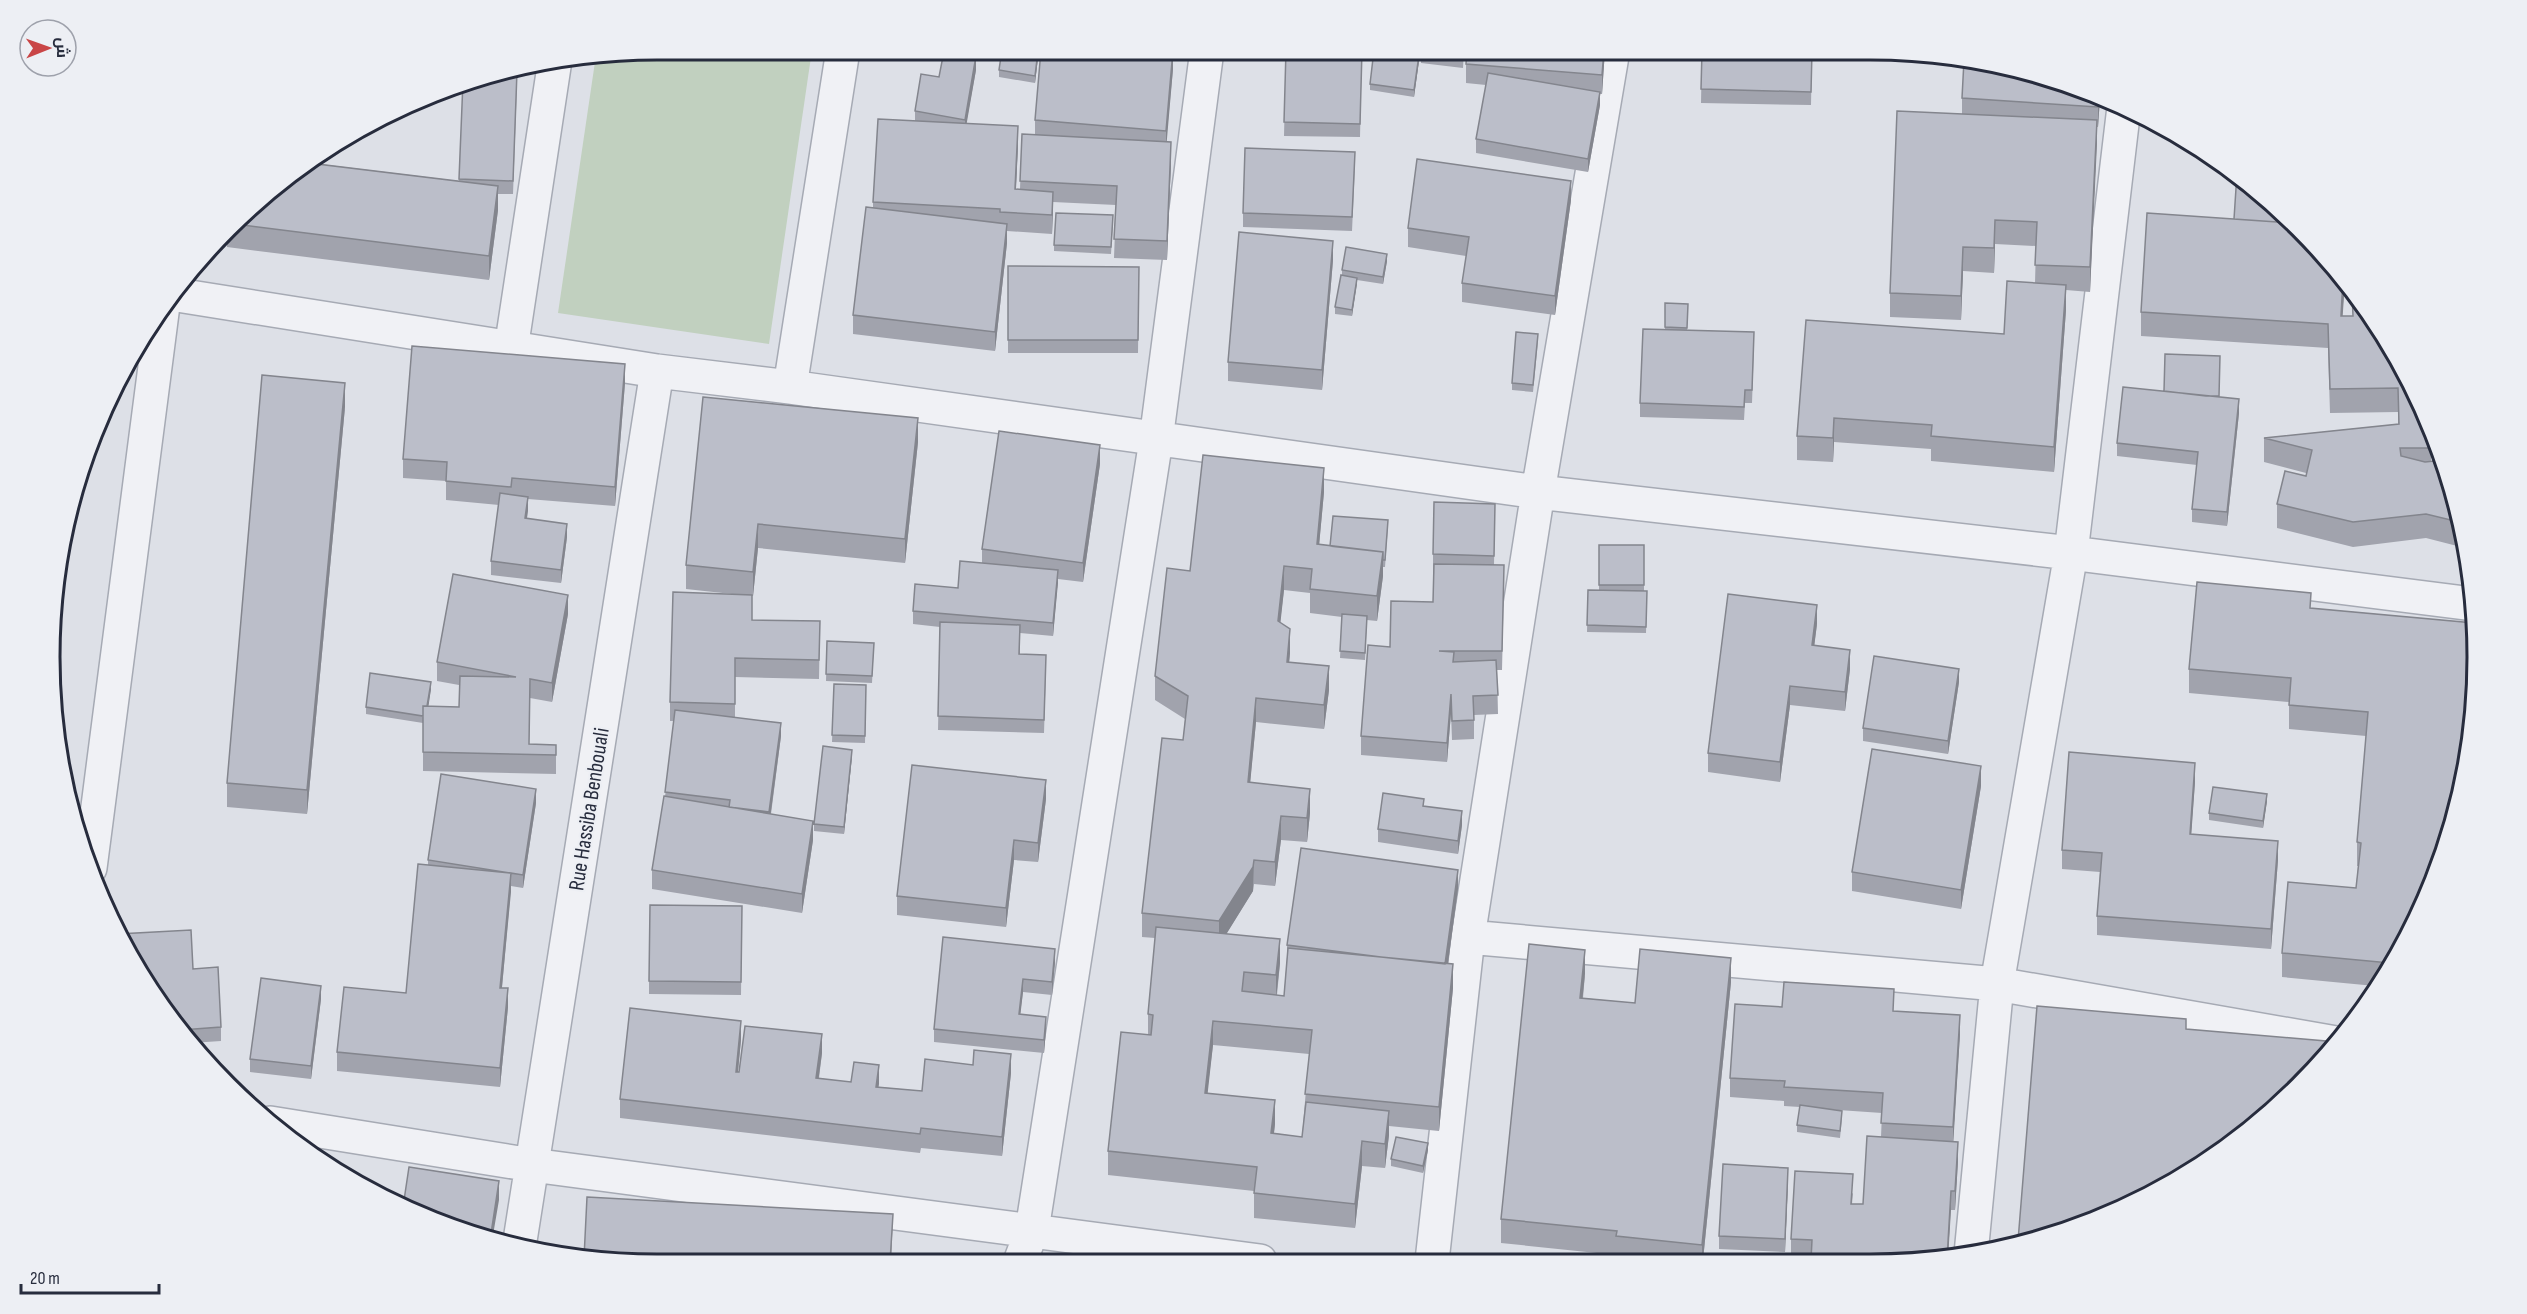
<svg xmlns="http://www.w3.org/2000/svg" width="2527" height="1314" viewBox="0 0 2527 1314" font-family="'Sofia Sans Condensed',Cairo,sans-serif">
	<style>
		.green { fill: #c1d0bf }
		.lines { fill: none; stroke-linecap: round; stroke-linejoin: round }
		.street-casing { stroke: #a6aab4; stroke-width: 36 }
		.street { stroke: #f0f1f5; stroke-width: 33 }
		.wall { fill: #a1a3ad; fill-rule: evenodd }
		.shaded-wall { fill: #83858d }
		.building { fill: #bbbec9; stroke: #83858d; stroke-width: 1.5 }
		.labels { text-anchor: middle; stroke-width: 4.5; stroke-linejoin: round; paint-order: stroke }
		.street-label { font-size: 22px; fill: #272c3d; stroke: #edeff4 }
		.rim { fill: none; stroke: #272c3d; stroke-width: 3 }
	</style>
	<rect width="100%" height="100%" fill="#dde0e7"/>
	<path class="green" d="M657 50H812L769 344 558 313 596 55Z"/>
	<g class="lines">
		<g class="street-casing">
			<path id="street" d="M171 294 657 371 790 387 1538 492 2071 553 2473 604
				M511 349 555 60
				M790 387 843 50
				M90 868 163 305
				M1468 937 1997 984 2336 1043
				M270 1123 532 1165 1260 1261
				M519 1247 657 371
				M1971 1254 1997 984 2071 553 2124 107
				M1432 1261 1468 937 1538 492 1613 50
				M1020 1262 1032 1230 1156 440 1207 50"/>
		</g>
		<use href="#street" class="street"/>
	</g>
	<path class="wall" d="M1286 50H1362L1360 137 1284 136Z
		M1421 50H1464L1463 68 1421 63Z
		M1605 50 1602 94H1600V105L1588 172 1476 153V139L1486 85 1466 83V64Z
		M1702 51H1812L1811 105 1701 103Z
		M1038 58 1035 83 999 77V70Z
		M1419 61 1414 97 1370 90V84Z
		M1173 69 1166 142 1171 161 1167 260 1114 258 1116 205 1053 202 1052 234 1007 231V243L995 351 853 334V315L873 208V202L915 121V111L939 77 976 70 966 124 1018 145 1016 189H1020L1022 134 1035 135V120Z
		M517 84 513 194H498V210L489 280 227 247V232L287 175 312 158V163L459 181V179Z
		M1962 98H2100L2098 127H2097L2090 292 2066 290V310L2054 472 1931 461V449L1834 442 1833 462 1797 460V436L2004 334 2035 283 2036 246 1995 244 1994 273 1963 271 1961 320 1890 317V293L1962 114Z
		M1355 165 1352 231 1243 227V213Z
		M1571 200 1555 315 1462 302V283L1466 256 1408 247V228Z
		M2234 219 2345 281 2342 316 2431 430V461L2445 462 2465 548 2426 538 2353 547 2277 528V504L2306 476V473L2264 462V438L2398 424V412L2330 413 2328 348 2141 336V312Z
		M1113 222 1111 254 1054 251V245Z
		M1333 260 1322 390 1228 381V362Z
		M1387 261 1383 284 1357 280 1352 316 1335 314V307L1342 275V270Z
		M1008 266 1139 267 1138 353H1008Z
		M1665 303 1688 304 1687 330 1754 345 1752 403H1745L1744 420 1640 417V403L1665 329Z
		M1538 341 1533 392 1512 390V383Z
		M2220 356 2219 397 2239 413 2227 526 2192 522V509L2197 465 2117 456V443L2164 391Z
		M625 383 615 506 528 499 527 518 567 537 561 583 491 575V561L499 505 446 500V481L403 478V459Z
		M703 397 918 442 905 563 758 548 753 596H752V620L820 621 819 679 735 677V717L781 736 771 814 813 840 802 913 652 889V870L665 797 674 721H670V702L732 594 686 589V565Z
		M345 407 307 814 227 807V783Z
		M1100 464 1083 582 1058 579 1053 636 1020 633V654L1046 668 1044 733 938 730 940 627 913 624V611L958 588 982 563V549Z
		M1324 492 1319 545 1330 546 1388 526 1385 567H1383V576L1377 621 1367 620 1365 660 1340 658 1342 617 1310 613V593L1284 590 1280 622 1290 653 1289 662 1329 690 1324 729 1256 722 1250 782 1310 813 1307 842 1281 840 1275 886 1254 884 1253 891 1226 934 1280 963 1277 995 1284 996 1287 957V945L1458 889 1448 964 1453 988 1439 1131 1389 1126V1135L1385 1168 1362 1166 1355 1228 1254 1218V1191L1108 1175V1151L1148 1035V1014L1155 938 1142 937V913L1183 740 1185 719 1155 700V676L1190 571ZM1213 1045 1309 1054 1302 1137 1274 1133 1275 1124 1207 1093Z
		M1495 504 1494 565 1504 585 1502 670H1497L1498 714 1474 715V739L1452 740 1451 713 1447 762 1361 755V736L1390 647 1433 602V554Z
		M1599 545H1644V591H1647L1646 633 1587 632 1588 590H1599Z
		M2311 608 2474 623 2415 926 2375 986 2282 977V953L2356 888 2358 866H2357V842L2366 736 2289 729V702L2189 693V669Z
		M568 614 552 702 530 698 529 744 556 745V774L423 771V723L366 714V707L431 689 428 706 459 707V685L437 681V662Z
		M1817 624 1814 646 1850 669 1845 711 1790 705 1780 782 1708 772V753Z
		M827 641 874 643 872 683 826 681Z
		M1959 682 1948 754 1863 741V728Z
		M834 684 866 685 865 743 832 742Z
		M852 756 844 834 814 831V824Z
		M2195 782 2191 834 2278 860 2271 949 2097 935V916L2100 872 2062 869V850Z
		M1981 786 1961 909 1852 891V872Z
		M1046 799 1038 862 1014 860 1006 927 897 915V896Z
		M2267 801 2263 828 2209 820V813Z
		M536 803 523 888 511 886 502 988 508 1007 500 1087 337 1071V1052L406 993 428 865V860Z
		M1424 806 1462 825 1458 854 1378 842V829Z
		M742 906 741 995 649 994V981Z
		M943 937 1055 962 1052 995 1023 992 1020 1014 1046 1030 1044 1053 934 1042V1029Z
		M193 969 221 1027V1041L191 1043 152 995Z
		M1585 974 1583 998 1635 1003 1731 982 1703 1260H1616V1255L1501 1243V1219Z
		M321 999 311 1079 250 1072V1059Z
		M1782 1007 1894 1011 1960 1034 1953 1141 1958 1161 1955 1210H1951L1811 1259 1791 1258V1239L1853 1193 1852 1204H1863L1881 1137 1882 1113 1824 1109 1842 1118 1840 1138 1797 1132V1125L1800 1107 1784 1106V1101L1730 1097V1078Z
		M741 1040 738 1072 822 1053 819 1078 879 1087 922 1091 1011 1073 1002 1156 921 1148 920 1153 620 1118V1099Z
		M1428 1150 1423 1173 1391 1166V1159Z
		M1788 1181 1785 1252 1719 1249V1236Z"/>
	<path class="shaded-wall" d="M1173 50V69L1166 150V131Z
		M1604 50H1605L1602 94V75Z
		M1038 51V58L1035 83V76Z
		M1419 55V61L1414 97V90Z
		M976 56V70L965 133V120Z
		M1600 92V105L1588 172V159Z
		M2099 97 2100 98 2098 127V107Z
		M2097 120V144L2090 292V267Z
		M1018 126V145L1015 208V189Z
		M1171 142V161L1167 260V241Z
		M1571 181V200L1555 315V296Z
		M498 186V210L489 280V256Z
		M1053 192V211L1052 234V215Z
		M1995 220V244L1994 273V248Z
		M1007 224V243L995 351V332Z
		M1333 241V260L1322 390V370Z
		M1963 247V271L1961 320V296Z
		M1387 254V261L1383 284V277Z
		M1357 278V284L1352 316V310Z
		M2343 279 2345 281 2341 341V316Z
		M2066 285V310L2054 472V447Z
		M625 364V383L615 506V487Z
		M345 383V407L307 814V790Z
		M2239 399V413L2227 526V512Z
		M918 418V442L905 563V539Z
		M1834 418V442L1833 462V438Z
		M1100 445V464L1083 582V563Z
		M1324 468V492L1317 568V544Z
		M528 497V511L525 531V518Z
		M567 524V537L561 583V570Z
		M758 524V548L753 596V572Z
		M1383 552V576L1377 621V596Z
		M1284 566V590L1278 645V621Z
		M1058 570V583L1053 636V623Z
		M568 595V614L552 702V683Z
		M1817 605V624L1812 664V645Z
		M1290 629V653L1287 686V662Z
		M1850 650V669L1845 711V692Z
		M1329 666V690L1324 729V705Z
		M1959 669V682L1948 754V741Z
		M431 682V689L426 723V716Z
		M1790 686V705L1780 782V762Z
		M1451 694V713L1447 762V743Z
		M1256 698V722L1248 806V782Z
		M781 723V736L769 826V812Z
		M852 750V756L844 834V827Z
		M2195 763V782L2190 853V834Z
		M1981 766V786L1961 909V890Z
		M1046 780V799L1038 862V843Z
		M536 789V803L523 888V875Z
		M1310 789V813L1307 842V818Z
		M2267 794V801L2263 828V821Z
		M1462 811V825L1458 854V841Z
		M1281 816V840L1275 886V862Z
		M813 821V840L802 913V894Z
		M1014 840V860L1006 927V908Z
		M2278 841V860L2271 949V929Z
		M1254 860 1253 891 1219 946V921Z
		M1458 870V889L1445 985V966Z
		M511 873V892L500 1007V988Z
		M1280 939V963L1276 999V975Z
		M1055 949V962L1052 995V982Z
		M1585 950V974L1580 1022V998Z
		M1731 958V982L1703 1260H1702V1245Z
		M1453 964V988L1439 1131V1107Z
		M1023 979V992L1019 1027V1014Z
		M321 986V999L311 1079V1066Z
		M508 988V1007L500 1087V1068Z
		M1960 1015V1034L1953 1147V1127Z
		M1046 1017V1030L1044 1053V1040Z
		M741 1021V1040L736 1091V1072Z
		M1213 1021V1045L1205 1117V1093Z
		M822 1034V1053L816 1097V1078Z
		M1011 1054V1073L1002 1156V1137Z
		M879 1065V1084L876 1106V1087Z
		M1275 1100V1124L1271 1157V1133Z
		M1389 1111V1135L1385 1168V1144Z
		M1362 1141V1166L1355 1228V1204Z
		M1958 1142V1161L1955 1210V1191Z
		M1428 1143V1150L1423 1173V1166Z
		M1788 1168V1181L1785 1252V1239Z
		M499 1181V1200L492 1241 490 1240Z
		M1951 1191V1210L1948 1259H1947Z
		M893 1214 891 1262H890Z"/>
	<path class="building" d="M1002 50H1030L1038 51 1035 76 999 70Z
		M1041 50H1173L1166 131 1035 120Z
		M1286 50H1362L1360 124 1284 122Z
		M1374 50H1391L1419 55 1414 90 1370 84Z
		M1425 50H1463V54Z
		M1467 50H1604L1602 75 1466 64Z
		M944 51 976 56 965 120 915 111 921 74 939 77Z
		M1702 51H1812L1811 92 1701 89Z
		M1964 60 2028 70 2099 97 2098 107 1962 98Z
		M505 70 517 71 513 181 459 179 463 81Z
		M1488 73 1600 92 1588 159 1476 139Z
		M1897 111 2097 120 2090 267 2035 265 2037 222 1995 220 1994 248 1963 247 1961 296 1890 293Z
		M878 119 1018 126 1015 189 1053 192 1052 215 1000 212V209L873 202Z
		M1022 134 1171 142 1167 241 1114 239 1117 186 1020 181Z
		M1245 148 1355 152 1352 217 1243 213Z
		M1417 159 1571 181 1555 296 1462 283 1469 237 1408 228Z
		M309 160V163L498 186 489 256 235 224 287 175Z
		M2237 173 2240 175 2291 223 2234 219Z
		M866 207 1007 224 995 332 853 315Z
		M1056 213 1113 215 1111 247 1054 245Z
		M2147 213 2291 223 2327 257 2343 279 2341 316H2353L2352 292 2396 354 2431 430V448H2400L2401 456 2425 462 2444 460 2459 522 2426 514 2353 522 2277 504 2285 471 2306 476 2312 450 2264 438 2399 424 2398 388 2330 389 2328 324 2141 312Z
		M1239 232 1333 241 1322 370 1228 362Z
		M1346 247 1387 254 1383 277 1342 270Z
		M1008 266 1139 267 1138 340H1008Z
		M1341 275 1357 278 1352 310 1335 307Z
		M2007 281 2066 285 2054 447 1931 436 1932 425 1834 418 1833 438 1797 436 1806 320 2004 334Z
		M1665 303 1688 304 1687 328 1665 327Z
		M1643 329 1754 332 1752 390H1745L1744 407 1640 403Z
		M1516 332 1538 334 1533 385 1512 383Z
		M412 346 625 364 615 487 512 478 511 487 446 481 447 462 403 459Z
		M2165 354 2220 356 2219 396H2206L2164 391Z
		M262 375 345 383 307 790 227 783Z
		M2123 387 2239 399 2227 512 2192 509 2198 452 2117 443Z
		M703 397 918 418 905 539 758 524 753 572 686 565Z
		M999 431 1100 445 1083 563 982 549Z
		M1203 455 1324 468 1317 544 1383 552 1377 596 1310 589 1312 569 1284 566 1278 621 1290 629 1287 662 1329 666 1324 705 1256 698 1248 782 1310 789 1307 818 1281 816 1275 862 1254 860 1253 867 1219 921 1142 913 1162 738 1183 740 1188 696 1155 676 1167 568 1190 571Z
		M500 493 528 497 525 518 567 524 561 570 491 561Z
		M1434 502 1495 504 1494 556 1433 554Z
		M1333 516 1388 520 1385 560H1383V552L1330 546Z
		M1599 545H1644V585H1599Z
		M960 561 1058 570 1053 623 913 611 915 584 958 588Z
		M1434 564 1504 565 1502 651H1439L1454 652 1453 662 1496 660 1498 695 1473 696 1474 720 1452 721 1451 694 1447 743 1361 736 1368 645 1390 647 1391 601 1433 602Z
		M453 574 568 595 552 683 530 679 529 744 556 745V755L423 752V706L459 707 460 676 516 677 437 662Z
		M2197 582 2311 593 2310 608 2474 623 2476 697 2457 815 2415 926 2390 963 2282 953 2288 882 2356 888 2361 843 2357 842 2368 712 2289 705 2291 678 2189 669Z
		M1588 590 1647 591 1646 627 1587 625Z
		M673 592 752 595V620L820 621 819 660 735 658V704L670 702Z
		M1728 594 1817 605 1812 645 1850 650 1845 692 1790 686 1780 762 1708 753Z
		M1342 614 1367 616 1365 653 1340 651Z
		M940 622 1020 625 1019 654 1046 655 1044 720 938 716Z
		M827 641 874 643 872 676 826 674Z
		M1874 656 1959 669 1948 741 1863 728Z
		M370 673 431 682 427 706H423V716L366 707Z
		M834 684 866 685 865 736 832 735Z
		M675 710 781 723 769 812 729 807 730 800 665 792Z
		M823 746 852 750 844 827 814 824Z
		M1872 749 1981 766 1961 890 1852 872Z
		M2069 752 2195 763 2190 834 2278 841 2271 929 2097 916 2102 853 2062 850Z
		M912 765 1046 780 1038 843 1014 840 1006 908 897 896Z
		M441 774 536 789 523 875 428 860Z
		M2213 787 2267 794 2263 821 2209 813Z
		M1383 793 1424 799 1423 806 1462 811 1458 841 1378 829Z
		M664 796 813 821 802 894 652 870Z
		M1301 848 1458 870 1445 964 1381 957 1287 945Z
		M418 864 511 873 500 988H508L500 1068 337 1052 344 987 406 993Z
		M650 905 742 906 741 982 649 981Z
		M1156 927 1280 939 1276 975 1244 972 1242 991 1284 996 1288 948 1453 964 1439 1107 1305 1094 1312 1030 1213 1021 1205 1093 1275 1100 1271 1133 1302 1137 1306 1102 1389 1111 1385 1144 1362 1141 1355 1204 1254 1193 1257 1167 1108 1151 1121 1032 1151 1035 1153 1015 1148 1014Z
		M191 930 193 969 218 967 221 1027 181 1030 152 995 119 937 118 934Z
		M943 937 1055 949 1052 982 1023 979 1019 1014 1046 1017 1044 1040 934 1029Z
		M1529 944 1585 950 1580 998 1635 1003 1640 949 1731 958 1702 1245 1616 1236 1617 1231 1501 1219Z
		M261 978 321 986 311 1066 250 1059Z
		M1784 982 1894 989 1893 1011 1960 1015 1953 1127 1881 1123 1883 1093 1784 1087 1785 1081 1730 1078 1735 1004 1782 1007Z
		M2037 1006 2186 1019V1029L2337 1042 2327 1058 2208 1162 2102 1218 2018 1241Z
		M630 1008 741 1021 736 1072H739L745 1026 822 1034 816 1078 851 1082 854 1062 879 1065 876 1087 922 1091 925 1059 973 1065 974 1050 1011 1054 1002 1137 921 1128 920 1134 620 1099Z
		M1800 1105 1842 1111 1840 1131 1797 1125Z
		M1867 1136 1958 1142 1955 1191H1951L1947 1259 1811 1260 1812 1240 1791 1239 1795 1171 1853 1174 1851 1204H1863Z
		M1396 1137 1428 1143 1423 1166 1391 1159Z
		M1723 1164 1788 1168 1785 1239 1719 1236Z
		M409 1167 499 1181 490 1240 403 1207Z
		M587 1197 893 1214 890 1262 618 1263 584 1258Z"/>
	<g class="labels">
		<g class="street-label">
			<text transform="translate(588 809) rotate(-81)" y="8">Rue Hassiba Benbouali</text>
		</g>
	</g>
	<path d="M0 0H2527V1314H0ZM657 60H1870A597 597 0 0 1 2467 657V657A597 597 0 0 1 1870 1254H657A597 597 0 0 1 60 657V657A597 597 0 0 1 657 60Z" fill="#edeff4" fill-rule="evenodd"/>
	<path class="rim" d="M657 60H1870A597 597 0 0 1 2467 657V657A597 597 0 0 1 1870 1254H657A597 597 0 0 1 60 657V657A597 597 0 0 1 657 60Z"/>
	<g transform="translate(48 48) rotate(89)"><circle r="28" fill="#edeff4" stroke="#9ea1ab" stroke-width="1.5"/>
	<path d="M0-4.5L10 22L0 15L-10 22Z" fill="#c94546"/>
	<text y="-9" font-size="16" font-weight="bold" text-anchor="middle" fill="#272c3d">ش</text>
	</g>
	<path d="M21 1284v9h138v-9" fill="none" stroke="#272c3d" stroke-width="3"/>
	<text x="30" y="1284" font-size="18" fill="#272c3d" stroke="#edeff4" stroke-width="4.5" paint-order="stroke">20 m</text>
</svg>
